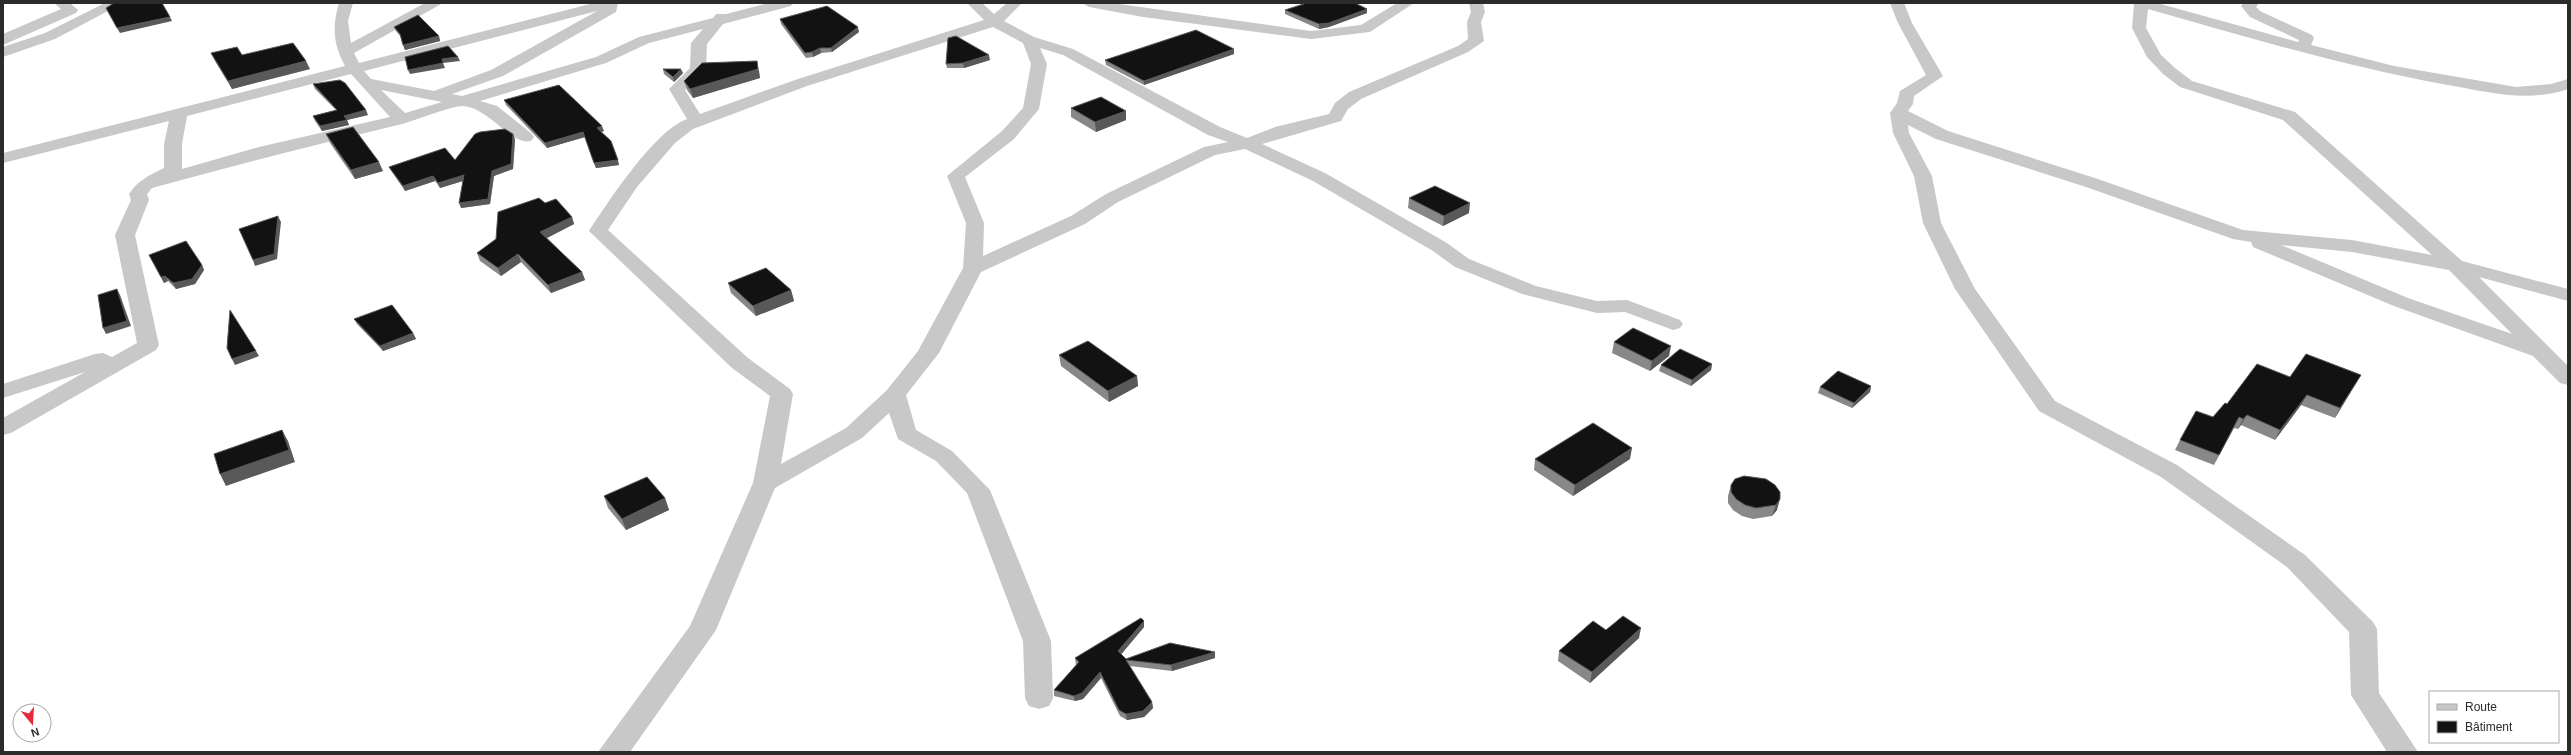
<svg xmlns="http://www.w3.org/2000/svg" width="2571" height="755" viewBox="0 0 2571 755" font-family="Helvetica,sans-serif">
	<style>
		.lines { fill: none; stroke-linecap: round; stroke-linejoin: round }
		.minor { fill: #c8c8c8; fill-rule: evenodd }
		.wall { fill: #888 }
		.shaded-wall { fill: #595959 }
		.building { fill: #121212; stroke: #595959 }
	</style>
	<rect width="100%" height="100%" fill="#fff"/>
	<g class="lines">
		<path class="minor" d="M54 3H70L78 10 76 13 3 45V34L61 9Z
			M105 3H123L55 39 3 57V47L45 33Z
			M339 3H353L348 21 351 43 425 3H443L354 53 359 63 594 3H618L616 12 503 76 452 94 462 96 596 57 639 37 713 18 716 14H726L769 3H793L791 6 723 24 707 44 706 69 685 90 700 114 795 80 984 20 967 3H982L994 14 1007 3H1022L1004 21 1034 37 1073 49 1220 127 1247 138 1275 127 1329 114 1335 103 1349 92 1458 46 1468 39 1467 22 1471 12 1469 3H1483L1485 12 1481 22 1484 41 1468 52 1361 99 1348 109 1341 121 1262 144 1325 173 1447 243 1469 259 1536 286 1597 301 1627 300 1680 320 1683 324 1680 328 1673 330 1625 312 1597 313 1522 294 1455 267 1433 251 1313 181 1245 149 1215 155 1118 202 1085 224 981 272 939 353 906 395 916 430 952 451 990 490 1051 641 1053 698 1049 706 1039 709 1029 706 1025 698 1023 641 967 493 936 461 898 439 889 413 862 438 775 488 716 630 630 752H598L690 626 753 483 770 396 732 368 589 231C609 201 653 132 687 119L669 89 690 68 691 43 703 29 649 43 606 63 480 101 497 106 531 133 534 137 531 141C511 146 490 108 463 106 451 106 417 120 402 124 319 144 235 165 152 188L147 194 149 200 135 235 159 345 156 350 11 433 3 435V418L85 372 3 398V384L95 354 103 353 112 357 137 343 115 235 131 200 129 194C138 180 150 175 164 168V144L169 121 3 163V153L345 66C333 44 332 27 339 3ZM597 11 491 70 434 91 371 79 364 71ZM993 27 1023 43 1031 64 1023 108 1002 131 947 176 966 223 963 268 918 351 887 390 846 428 781 464 793 394 790 389 748 358 608 230 637 187 675 143 693 129 807 86ZM1040 48 1063 55 1208 135 1228 142 1204 147 1106 194 1071 216 983 256 984 223 965 177 1014 139 1039 109 1047 64ZM351 74 390 117 259 147 182 169V144L187 116ZM381 90 442 102 405 113Z
			M1082 3H1112L1311 31 1361 25 1397 3H1414L1370 32 1311 39 1143 17 1089 7Z
			M1890 3H1904L1912 23 1943 76 1914 96 1913 104 1908 111 1948 131 2098 179 2243 230 2352 240 2432 255 2283 120 2180 87 2163 74 2147 57 2132 28 2134 3H2157L2298 42 2299 40 2250 17 2241 6 2243 3H2259L2256 7 2260 11 2312 35 2314 38 2311 45 2394 66 2516 87 2551 84 2568 79V89C2528 103 2488 92 2448 85 2346 67 2247 37 2148 9L2146 28 2161 55 2175 68 2192 81 2295 112 2462 261 2568 289V301L2479 277 2568 366V385L2560 383 2533 356 2394 306 2253 247 2251 242 2233 239 2086 187 1936 139 1908 125 1909 133 1932 176 1941 223 1975 289 2055 401 2177 465 2305 555 2373 622 2377 629 2379 693 2418 752H2387L2351 695 2349 632 2287 567 2161 477 2039 411 1955 289 1923 223 1914 176 1893 133 1890 113 1897 103 1900 91 1926 75 1898 23ZM2281 245 2352 252 2449 270 2512 334 2408 298Z"/>
	</g>
	<path class="wall" d="M1302 3 1367 13 1329 27 1319 29 1285 14V10L1302 4Z
		M780 19 859 32 832 52 821 53 813 57 806 58 781 24Z
		M394 27 439 36 440 41 405 50 401 37 396 31Z
		M211 53 242 55 310 69 232 89 215 61Z
		M1234 54 1144 85 1106 65 1105 60Z
		M990 60 964 68H947L946 64Z
		M663 69 683 73 674 82 664 74Z
		M759 70 760 78 693 98 687 90 684 81Z
		M313 84 368 115 347 120 349 125 322 131 315 121 313 116 336 110 315 89Z
		M504 100 604 131 601 132 619 165 596 168 585 137 547 148 506 105Z
		M1071 108 1126 120 1096 132 1071 117Z
		M326 134 383 171 355 179 330 143Z
		M515 139 513 169 494 176 490 204 461 208 463 181 440 188 435 181 405 191 392 172 389 167 455 160Z
		M1409 198 1469 213 1443 226 1408 208Z
		M545 203 572 217 574 224 547 238 582 272 585 280 551 293 521 262 501 276 480 261 477 253Z
		M149 255 202 265 204 270 195 284 176 289 168 281 164 283Z
		M728 283 791 290 794 301 756 316 731 293Z
		M354 319 413 333 416 339 383 351 357 324Z
		M1614 342 1669 356 1650 371 1612 353Z
		M1059 355 1137 376 1138 386 1109 402 1061 366Z
		M1712 364 1711 370 1691 386 1659 371 1661 365Z
		M2361 375 2335 418 2301 405 2275 440 2241 425 2238 429 2234 428 2214 465 2175 450 2180 440 2213 417 2227 404 2290 377Z
		M1871 386 1870 392 1852 408 1818 393 1820 387Z
		M1535 459H1630L1573 496 1534 470Z
		M1731 485H1775L1777 510 1772 516 1753 519 1742 516 1733 510 1728 503V496Z
		M604 496 665 498 669 510 626 530 608 508Z
		M1144 621V627L1121 654 1126 659 1215 652V658L1172 671 1130 666 1152 702 1153 708 1144 717 1127 720 1120 716 1101 678 1083 699 1075 701 1054 696V690L1076 665 1075 658Z
		M1639 638 1590 683 1558 661 1559 651Z"/>
	<path class="shaded-wall" d="M1367 9V13L1329 27 1319 29V24Z
		M170 17 172 21 120 33 117 28Z
		M858 27 859 32 832 52 831 48Z
		M439 36 440 41 405 50 403 45Z
		M820 48 821 53 813 57 812 52Z
		M1234 49V54L1144 85V81Z
		M989 55 990 60 964 68 963 63Z
		M458 57 460 61 443 63 445 68 410 74 408 70 442 59Z
		M306 61 310 69 232 89 228 81Z
		M757 61 760 78 693 98 690 89Z
		M681 69 683 73 674 82 673 77Z
		M366 110 368 115 347 120 349 125 322 131 320 126 344 116Z
		M1126 111V120L1096 132 1095 122Z
		M602 126 604 131 598 133 597 128Z
		M583 132 585 137 547 148 545 143Z
		M513 134 515 139 513 169 494 176 490 204 461 208 459 203 492 171Z
		M618 160 619 165 596 168 594 163Z
		M379 162 383 171 355 179 351 170Z
		M464 175 466 180 440 188 438 183Z
		M433 176 435 181 405 191 403 186Z
		M1470 203 1469 213 1443 226 1444 216Z
		M278 216 281 222 277 259 255 266 253 260Z
		M572 217 574 224 543 240 540 232Z
		M518 254 521 262 501 276 498 268Z
		M202 265 204 270 195 284 176 289 173 283Z
		M582 272 585 280 551 293 548 285Z
		M165 276 168 281 164 283 161 277Z
		M117 289 120 295 131 326 106 334 103 328Z
		M791 290 794 301 756 316 753 306Z
		M413 333 416 339 383 351 380 346Z
		M1671 346 1669 356 1650 371 1652 361Z
		M256 351 259 356 235 365 232 359Z
		M1712 364 1711 370 1691 386 1692 380Z
		M2361 375 2355 385 2335 418 2340 408Z
		M1137 376 1138 386 1109 402 1108 391Z
		M1871 386 1870 392 1852 408 1854 403Z
		M2307 395 2301 405 2275 440 2280 430Z
		M2247 415 2241 425 2238 429 2243 419Z
		M282 430 288 441 295 462 226 486 220 474Z
		M1632 448 1630 459 1573 496 1575 485Z
		M665 498 669 510 626 530 622 519Z
		M1780 499 1777 510 1772 516 1776 505Z
		M1144 621V627L1119 657 1118 651Z
		M1641 628 1639 638 1590 683 1592 672Z
		M1215 652V658L1172 671 1171 665Z
		M1100 672 1101 678 1083 699 1075 701 1074 696Z
		M1152 702 1153 708 1144 717 1127 720 1126 714Z"/>
	<path class="building" d="M114 3H162L170 17 117 28 106 8Z
		M1302 3H1355L1367 9 1329 23 1319 24 1285 10 1304 4Z
		M827 6 858 27 831 48H820L812 52 805 53 780 19Z
		M418 15 439 36 403 45 400 34 394 27Z
		M1196 30 1234 49 1144 81 1105 60Z
		M956 36 989 55 963 63 946 64 948 38Z
		M293 43 306 61 228 81 211 53 237 47 242 55Z
		M448 46 458 57 442 59 443 63 408 70 405 57Z
		M757 61 758 69 690 89 684 81 702 63Z
		M663 69H681L673 77Z
		M340 80 345 83 366 110 344 116 347 120 320 126 313 116 337 110 313 84Z
		M559 85 602 126 597 128 611 141 618 160 594 163 583 132 545 143 504 100Z
		M1101 97 1126 111 1095 122 1071 108Z
		M353 127 379 162 351 170 326 134Z
		M505 129 513 134 511 164 492 171 488 199 459 203 464 175 438 183 433 176 403 186 389 167 445 148 455 160 475 134 480 132Z
		M1435 186 1470 203 1444 216 1409 198Z
		M539 198 545 203 556 199 572 217 540 232 582 272 548 285 518 254 498 268 477 253 496 239 498 212Z
		M278 216 274 254 253 260 239 229Z
		M186 241 202 265 192 279 173 283 165 276 161 277 149 255Z
		M766 268 791 290 753 306 728 283Z
		M117 289 127 321 103 328 98 295Z
		M392 305 413 333 380 346 354 319Z
		M230 310 256 351 232 359 227 348Z
		M1633 328 1671 346 1652 361 1614 342Z
		M1088 341 1137 376 1108 391 1059 355Z
		M1680 349 1712 364 1692 380 1661 365Z
		M2306 354 2361 375 2340 408 2307 395 2280 430 2247 415 2243 419 2239 417 2219 455 2180 440 2196 411 2213 417 2225 403 2227 404 2257 364 2290 377Z
		M1838 371 1871 386 1854 403 1820 387Z
		M1593 423 1632 448 1575 485 1535 459Z
		M282 430 289 450 220 474 214 454Z
		M1744 476 1766 479 1775 485 1780 492V499L1776 505 1756 508 1745 505 1736 499 1731 492V485L1735 479Z
		M647 477 665 498 622 519 604 496Z
		M1623 616 1641 628 1592 672 1559 651 1593 621 1606 630Z
		M1141 618 1144 621 1118 651 1126 659 1170 643 1215 652 1171 665 1126 660 1152 702 1143 711 1126 714 1119 710 1100 672 1082 693 1074 696 1054 690 1079 662 1075 658Z"/>
	<rect width="2571" height="755" fill="none" stroke="#2b2b2b" stroke-width="8"/>
	<rect x="2429" y="691" width="130" height="52" fill="#ffffff" stroke="#aaaaaa"/>
	<rect x="2437" y="704" width="20" height="6" fill="#c8c8c8" stroke="#aaaaaa"/>
	<text x="2465" y="711" font-size="12" fill="#2b2b2b">Route</text>
	<rect x="2437" y="721" width="20" height="12" fill="#121212" stroke="#aaaaaa"/>
	<text x="2465" y="731" font-size="12" fill="#2b2b2b">Bâtiment</text>
	<g transform="translate(32 723) rotate(162)"><circle r="19" fill="#ffffff" stroke="#aaaaaa"/>
	<path d="M0-3L7 15L0 10L-7 15Z" fill="#e62a3e"/>
	<text y="-6" font-size="11" font-weight="bold" text-anchor="middle" fill="#2b2b2b">N</text>
	</g>
</svg>
